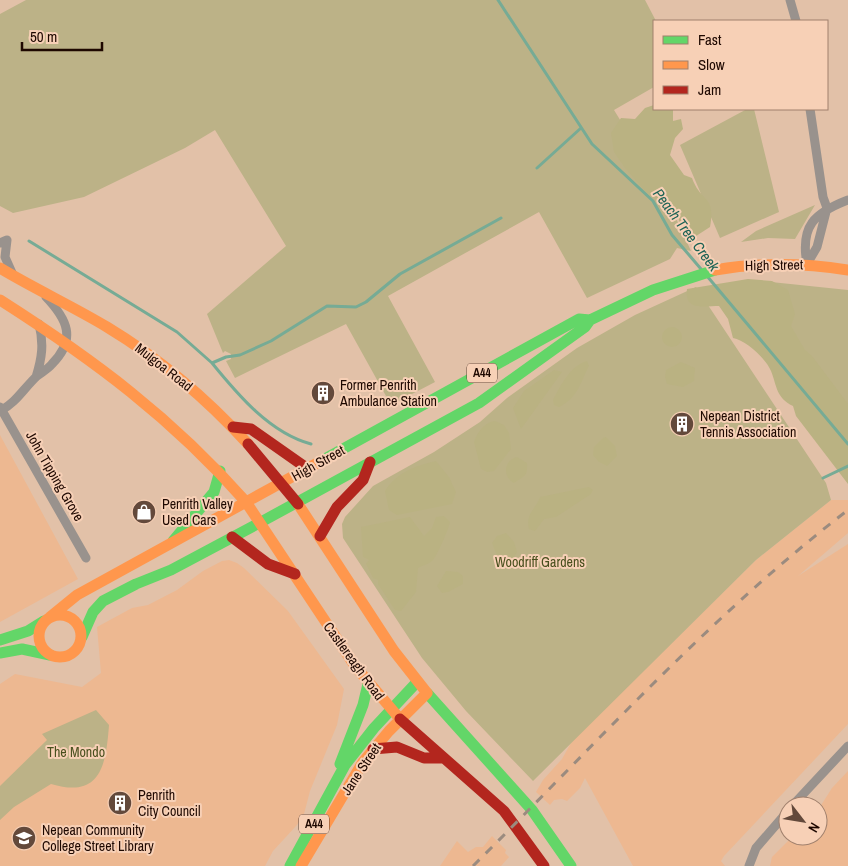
<svg xmlns="http://www.w3.org/2000/svg" width="848" height="866" viewBox="0 0 848 866" font-family="'Archivo Narrow',sans-serif">
	<style>
		.built { fill: #edb891 }
		.green { fill: #bcb287 }
		.forest { fill: #bab282 }
		.lines { fill: none; stroke-linecap: round; stroke-linejoin: round }
		.stream { stroke: #76ab95; stroke-width: 3 }
		.street { stroke: #99928d; stroke-width: 9 }
		.fast { stroke: #63d668; stroke-width: 11 }
		.slow { stroke: #ff974d; stroke-width: 11 }
		.jam { stroke: #b3261e; stroke-width: 11 }
		.rail { stroke: #9b8b7f; stroke-width: 3; stroke-dasharray: 9 9; stroke-linecap: butt }
		.labels { text-anchor: middle; stroke-width: 4; stroke-linejoin: round; paint-order: stroke }
		.shield { fill: #f7d0b6; stroke: #5f4437; stroke-width: 1 }
		.shield-label { font-size: 12px; font-weight: bold; fill: #1e0800 }
		.street-label { font-size: 14px; fill: #1e0800; stroke: #f7d0b6 }
		.poi-label { font-size: 14px; fill: #1e0800; stroke: #f7d0b6; text-anchor: start }
		.park-label { font-size: 14px; fill: #484f1d; stroke: #f7d0b6 }
		.water-label { font-size: 15px; font-style: italic; fill: #1d6355; stroke: #f7d0b6 }
	</style>
	<rect width="100%" height="100%" fill="#e2c1a8"/>
	<path class="built" d="M0 435 78 579 0 622Z
		M831 500H848V533L798 576 848 544V724L724 856 721 861 725 866H633L585 778 580 788 567 801 562 799 554 800 550 805 536 792 543 780 562 759 572 741 756 560Z
		M229 560 237 563 244 568 288 611 344 689 337 725 310 791 304 814 297 825 273 851 265 866H0V684L15 674 82 687 101 673 97 627 132 608 148 605 177 590 203 571 222 561Z
		M848 771V866H770L772 857 793 836H818V810L832 788Z
		M492 836 506 850 505 853 509 857 501 866H440L457 841 468 852 476 847H483Z"/>
	<path class="green" d="M26 0H645L656 21H654V87L614 110 662 188 691 251 677 248 670 259 587 298 539 212 388 296 435 382 391 405 346 324 235 378 226 361 231 359V354L225 351 223 353 207 314 286 246 215 130 185 148 84 197 13 213 0 206V14Z
		M747 109H754L779 212 720 238 680 145Z
		M815 205 795 239 768 238 741 242 756 231Z
		M771 282 848 290V413L745 290Z
		M696 287 826 483 831 500 756 560 533 781 466 711 422 658 343 538 342 524 345 517 373 486 434 452 480 422 507 398 577 348 635 315Z
		M96 710 109 725C106 765 101 799 51 784L14 807 0 820V786L47 740 42 734Z"/>
	<path class="forest" d="M654 105V109H673V121L681 119 683 129 675 138 670 155 684 175 692 178C701 203 716 195 710 227L693 238 682 235 678 215 667 204 646 192 625 168 614 152 611 133 621 118 635 119 645 108Z
		M748 279 772 281 788 290 795 314 791 326 805 350 812 356 848 404V484L796 416 793 406C776 398 777 386 771 371 766 359 746 340 733 338L728 319 719 306C704 306 684 311 687 289Z
		M662 337a10 10 0 1 1 20 0a10 10 0 1 1-20 0Z
		M587 361 589 366C580 383 578 398 559 407L554 405 553 400C561 385 570 366 587 361Z
		M681 362 695 368 694 381 683 387 667 384 665 377 666 370Z
		M554 370 562 372 521 429 513 408 524 391Z
		M495 421 504 425 509 433 511 449 494 471 487 472 481 469 474 442C478 432 483 423 495 421Z
		M606 437 615 446 617 456 607 466 599 462 593 455 594 447 603 438Z
		M517 457 527 463C528 478 523 476 514 483 502 477 504 460 517 457Z
		M436 461 449 477 456 492 452 504 397 515 389 510 385 491C397 472 415 466 436 461Z
		M589 487 593 490 591 494 556 517 544 519 535 531 529 529C525 514 536 509 540 497Z
		M444 516 450 522C449 528 437 556 433 560 430 564 423 565 418 568L416 592 401 611 395 610 378 584V580L373 578 366 564 369 560 363 557 361 527 410 517 424 536 432 528 436 517Z
		M506 533 514 542 517 552 513 559 504 564 498 558 492 543 497 536Z
		M446 571 458 572 463 576V584L448 592 442 593 437 586Z"/>
	<g class="lines">
		<path class="stream" d="M498 0 592 144 653 201 672 235 701 269
			M537 168 581 128
			M29 241 177 332 212 363 226 357 240 355 271 341 327 306 356 307 366 302 400 274 501 218
			M707 276 848 444
			M212 363C238 395 270 433 311 444
			M823 478 848 466"/>
		<path class="street" d="M790 0 796 21
			M810 109 823 197 827 208
			M0 243 7 240 5 257 13 275
			M807 264C800 226 814 213 848 200
			M807 264 817 247 827 208
			M36 377C42 358 44 344 39 324
			M0 407 86 558
			M0 411C16 403 24 388 37 376 42 372 48 369 52 364 77 339 67 319 46 297
			M792 806 848 746
			M749 866 756 848 788 811"/>
		<path class="fast" d="M321 461 579 319 590 320
			M261 522 479 403 585 327 590 320 653 290 715 270
			M173 541 214 492 220 471
			M82 637 93 612 103 601 136 584 171 570 261 522
			M0 640 28 631 44 621
			M0 653 22 649 50 655
			M427 693 532 810 571 866
			M340 764 363 705 368 684
			M290 866 345 765 374 728 417 682"/>
		<path class="slow" d="M0 268C35 289 72 306 107 327 160 359 207 399 248 444
			M715 270C761 262 803 263 848 270
			M0 300C94 360 172 418 246 502
			M321 461 246 502 355 666 400 719
			M298 504 394 651 427 693 389 731 363 762 301 866
			M39 636a21 21 0 1 1 42 0a21 21 0 1 1-42 0Z
			M50 617 77 595 246 502"/>
		<path class="jam" d="M233 427 251 429 308 469
			M248 444 298 504
			M320 536 337 507 363 480 370 462
			M232 537 268 564 295 574
			M400 719 504 811 544 866
			M373 749 397 747 424 758H444"/>
		<path class="rail" d="M473 866C595 745 711 615 848 510"/>
	</g>
	<defs>
		<g id="building-disc" transform="scale(1.25)"><circle r="9.5" fill="#63493b" stroke="#f7d0b6"/><path d="M-4-6H4V6H1V3H-1V6H-4ZM-2.5-4.3h1.7v1.8h-1.7ZM.8-4.3h1.7v1.8H.8ZM-2.5-1h1.7V.8h-1.7ZM.8-1h1.7V.8H.8Z" fill="#fff"/></g>
		<g id="shop-disc" transform="scale(1.25)"><circle r="9.5" fill="#63493b" stroke="#f7d0b6"/><path d="M-5-2.5h2.3a2.7 3.5 0 0 1 5.4 0H5L5.5 6h-11ZM-1.5-2.5h3a1.5 2.3 0 0 0-3 0Z" fill="#fff"/></g>
		<g id="university-disc" transform="scale(1.25)"><circle r="9.5" fill="#63493b" stroke="#f7d0b6"/><path d="M0-5L7-2L0 1L-7-2ZM-4 1L0 2.5L4 1V4Q0 6-4 4Z" fill="#fff"/></g>
	</defs>
	<g fill-rule="evenodd">
		<use href="#building-disc" x="323" y="393"/>
		<use href="#building-disc" x="682" y="424"/>
		<use href="#shop-disc" x="144" y="512"/>
		<use href="#building-disc" x="120" y="803"/>
		<use href="#university-disc" x="24" y="838"/>
	</g>
	<g class="labels">
		<g class="shield">
			<rect x="467" y="363.5" width="30" height="19" rx="4"/>
			<rect x="299" y="814.5" width="30" height="19" rx="4"/>
		</g>
		<g class="shield-label">
			<text x="482" y="377">A44</text>
			<text x="314" y="828">A44</text>
		</g>
		<g class="street-label">
			<text transform="translate(774 265) rotate(-1)" y="5">High Street</text>
			<text transform="translate(164 367) rotate(38)" y="5">Mulgoa Road</text>
			<text transform="translate(318 463) rotate(-29)" y="5">High Street</text>
			<text transform="translate(55 476) rotate(60)" y="5">John Tipping Grove</text>
			<text transform="translate(354 661) rotate(54)" y="5">Castlereagh Road</text>
			<text transform="translate(361 769) rotate(-56)" y="5">Jane Street</text>
		</g>
		<g class="poi-label">
			<text x="340" y="390">Former Penrith<tspan x="340" dy="16">Ambulance Station</tspan></text>
			<text x="700" y="421">Nepean District<tspan x="700" dy="16">Tennis Association</tspan></text>
			<text x="162" y="509">Penrith Valley<tspan x="162" dy="16">Used Cars</tspan></text>
			<text x="138" y="800">Penrith<tspan x="138" dy="16">City Council</tspan></text>
			<text x="42" y="835">Nepean Community<tspan x="42" dy="16">College Street Library</tspan></text>
		</g>
		<g class="park-label">
			<text x="540" y="567">Woodriff Gardens</text>
			<text x="76" y="757">The Mondo</text>
		</g>
		<g class="water-label">
			<text transform="translate(686 230) rotate(53)" y="5">Peach Tree Creek</text>
		</g>
	</g>
	<rect x="653" y="20" width="175" height="90" fill="#f7d0b6" stroke="#a0806d"/>
	<rect x="663" y="36" width="25" height="8" fill="#63d668" stroke="#a0806d"/>
	<text x="698" y="45" font-size="15" fill="#1e0800">Fast</text>
	<rect x="663" y="61" width="25" height="8" fill="#ff974d" stroke="#a0806d"/>
	<text x="698" y="70" font-size="15" fill="#1e0800">Slow</text>
	<rect x="663" y="86" width="25" height="8" fill="#b3261e" stroke="#a0806d"/>
	<text x="698" y="95" font-size="15" fill="#1e0800">Jam</text>
	<g transform="translate(803 821) rotate(121)"><circle r="24" fill="#f7d0b6" stroke="#a0806d"/>
	<path d="M0-4L9 19L0 12L-9 19Z" fill="#63493b"/>
	<text y="-8" font-size="14" font-weight="bold" text-anchor="middle" fill="#1e0800">N</text>
	</g>
	<path d="M22 42v8h80v-8" fill="none" stroke="#1e0800" stroke-width="2.5"/>
	<text x="30" y="42" font-size="15" fill="#1e0800" stroke="#f7d0b6" stroke-width="4" paint-order="stroke">50 m</text>
</svg>
